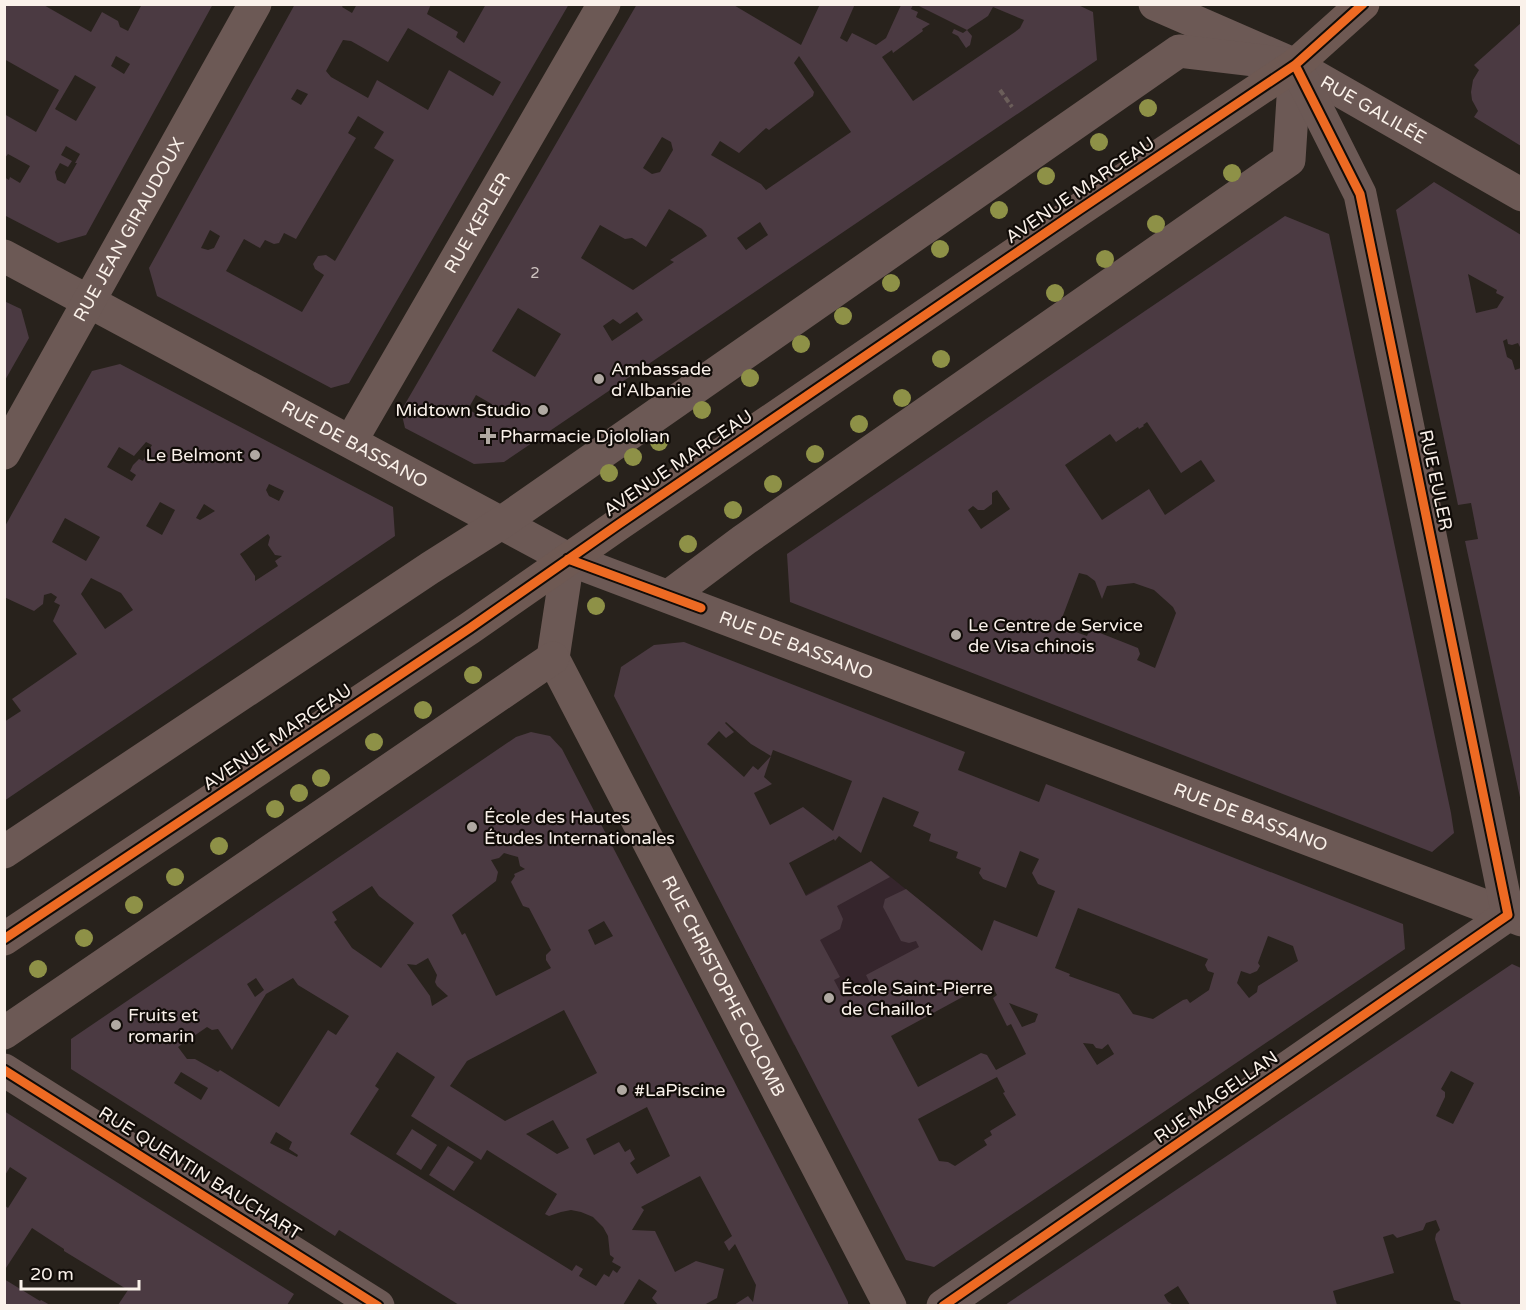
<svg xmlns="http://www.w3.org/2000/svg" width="1526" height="1310" viewBox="0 0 1526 1310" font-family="'Varela Round',sans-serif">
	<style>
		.education { fill: #35252c }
		.building { fill: #4b3a42; fill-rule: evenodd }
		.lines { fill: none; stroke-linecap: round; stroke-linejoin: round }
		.path { stroke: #6b5e5a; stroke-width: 4; stroke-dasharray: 6 3; stroke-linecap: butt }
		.minor { stroke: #6c5955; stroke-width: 33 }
		.major { stroke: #6e5953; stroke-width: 33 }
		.cycleway-casing { stroke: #110c08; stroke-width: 13 }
		.cycleway { stroke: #ed6a23; stroke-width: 9 }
		.tree { fill: #8e9147 }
		.poi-dot { fill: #b0a9a2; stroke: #110c08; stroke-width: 2 }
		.labels { text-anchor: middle; stroke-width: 4.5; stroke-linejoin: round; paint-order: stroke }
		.number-label { font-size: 15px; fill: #cec3c0 }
		.street-label { font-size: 18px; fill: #faf1ea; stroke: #110c08 }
		.poi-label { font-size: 18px; fill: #faf1ea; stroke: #110c08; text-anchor: start }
	</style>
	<rect width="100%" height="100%" fill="#28221c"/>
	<path class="education" d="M871 861 982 951 794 1045 736 931Z"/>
	<path class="building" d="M4 4H42L91 32 102 12 118 21 120 27 128 31 142 4H213L86 235 58 243 4 215V177L9 180 10 177 20 183 30 166 8 154 4 159V114L36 132 59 90 4 59ZM116 56 130 64 124 74 111 66ZM75 75 96 87 76 121 55 109ZM66 146 80 154 75 163H77L65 184 57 180 55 172 60 163 68 167 72 161 61 155Z
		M295 4H344L342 7 352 13 357 4H431L427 14 458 32 456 37 464 43 486 4H569L349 383 331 388 157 296 149 268ZM408 28 501 82 493 96 449 70 428 110 377 80 368 98 331 77 326 71 343 40 351 41 388 62ZM297 89 308 94 301 105 291 99ZM358 116 384 132 374 148 394 160 335 261 326 255 318 256 313 264 315 269 324 275 302 312 226 271 244 239 260 248 265 240 274 244 279 243 284 233 296 239 356 138 348 133ZM210 230 220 236 214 248 208 250 201 248Z
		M637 4H732L801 45 820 4H855L840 38 847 42 852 33 876 45 886 38 901 5H913L911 9 918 12 916 17 930 24 922 29 923 31 893 53 892 50 882 57 913 101 1015 32 1020 28 1024 20 993 7 988 16 967 30 915 4H1076L1093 12 1097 60 504 462 474 464 405 428 401 411ZM799 56 851 132 766 190 761 184 711 155 720 141 739 153 766 128 769 130 813 96 814 92 794 63ZM662 137 671 142 673 150 660 172 652 174 643 168ZM669 209 702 229 707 236 670 260 674 262 633 290 581 258 600 225 625 239 632 238 646 247ZM760 222 768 235 746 250 737 238ZM518 308 561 334 535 377 492 351ZM637 312 643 320 612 341 603 326 613 319 620 324ZM476 395 490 403 481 417 468 409Z
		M1521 23V146L1474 117 1478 111 1472 100 1471 92 1473 80 1479 70 1474 65Z
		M954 29 963 33 967 30 972 36 970 45 966 48 958 36 952 33Z
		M1434 182 1521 235V349L1518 343 1512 345 1508 344 1507 339 1503 341 1507 357 1512 360 1515 370 1521 368V802L1465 541 1478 539 1471 503 1458 505 1396 210ZM1468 274 1497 290 1496 293 1504 297 1497 308 1476 313Z
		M1285 216 1329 234 1451 813 1454 833 1432 852 790 602 787 554ZM1147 422 1181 473 1201 460 1215 481 1165 515 1149 489 1102 520 1065 465 1110 434 1116 442 1138 427 1139 429 1144 426 1143 425ZM997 490 1010 509 981 529 968 510 973 506 978 510H984L992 504V493ZM1079 573 1087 575 1095 581 1102 599 1107 586 1134 583 1154 590 1173 607 1176 613 1155 668 1137 660 1140 654 1138 648 1090 629 1087 636 1059 626Z
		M4 301 21 309 29 338 4 382Z
		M120 364 393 507 395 536 4 801V722L21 711 12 699 77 654 53 621 60 605 54 602 57 597 51 593 44 595 43 604 34 611 4 597V528L92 371ZM146 442 152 445 143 461 139 459 133 465 130 471 136 475 132 481 107 467 119 447 134 456ZM269 484 284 491 279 501 269 496 266 490ZM160 502 175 510 162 535 146 526ZM204 504 215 511 200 520 196 518ZM65 518 100 537 86 561 52 542ZM268 534 270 537 268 545 275 555 282 556 275 561 278 566 255 581V576L240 554ZM91 578 121 593 133 610 105 629 81 594Z
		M684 642 965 752 958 770 1039 802 1046 784 1403 924 1405 949 934 1267 906 1260 614 696 621 667 654 645ZM726 722 751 744 771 756 758 770 753 766 744 777 707 744 719 731 726 738 734 732 725 723ZM773 750 852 781 833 831 803 807 770 825 754 793 772 784 764 777ZM883 797 919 812 913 826 931 834 929 841 958 852 956 858 981 868 979 873 983 879 1006 888 1020 851 1039 859 1032 873 1038 884 1055 891 1037 937 994 920 982 951 906 889 885 899 883 907 901 941 909 943 916 941 919 947 866 975 870 983 843 997 834 980 840 977 820 940 840 929 843 919 837 906 890 877 871 861 806 896 789 863 834 839 835 841 839 836 861 853ZM1078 908 1208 959 1205 965 1208 971 1214 973 1209 990 1190 1003 1187 999 1183 1000 1153 1019 1133 1014 1119 994 1069 976 1070 974 1055 968ZM1268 936 1293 946 1298 961 1258 986 1257 992 1249 998 1237 983 1241 971 1250 974 1257 971 1260 966 1258 963ZM990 982 997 995 993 998 1007 1026 1011 1024 1026 1054 996 1070 987 1055 981 1053 918 1087 891 1036ZM1009 1003 1038 1014 1035 1022 1022 1027ZM1083 1043 1093 1044 1096 1048 1102 1049 1108 1044 1114 1054 1097 1065ZM997 1077 1005 1092 1003 1093 1016 1115 990 1131 992 1135 984 1140 987 1145 955 1166 948 1162 939 1161 918 1119Z
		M531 732 550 736 562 749 830 1266 848 1302V1305H734L748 1296 753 1302 756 1285 735 1244 729 1251 724 1242 732 1236 700 1176 641 1207 644 1210 632 1230 655 1231 675 1272 696 1261 724 1269 717 1298 704 1305H658L652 1298 657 1291 639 1279 623 1305H459L339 1230 335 1236 71 1069V1039L516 737ZM504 853 518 857 520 866 525 869 514 874 515 876 511 882 523 906 529 908 551 950 546 955V960L551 968 496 996 465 933 462 935 452 915 496 881 498 872 491 860 499 858ZM372 886 379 896 414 923 381 968 352 948 334 922 337 920 332 912ZM604 921 613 936 595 945 588 930ZM428 958 437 975 435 982 437 986 448 996 432 1006 430 996 407 964 416 965ZM256 978 264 990 255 997 247 984ZM293 978 298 985 349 1016 336 1035 328 1030 279 1107 220 1070 218 1072 195 1059H187L178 1047 207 1027 212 1030 218 1029 232 1050 266 994ZM564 1010 597 1073 505 1121 450 1086 467 1061ZM397 1052 435 1077 411 1116 481 1160 487 1150 557 1194 545 1214 549 1216 561 1212 571 1210 581 1212 593 1217 603 1227 608 1236 610 1255 614 1258 612 1262 621 1267 617 1273 613 1270 609 1277 604 1274 596 1286 579 1276 583 1269 576 1265 572 1271 350 1134 379 1089 375 1086ZM181 1072 208 1088 201 1100 174 1083ZM647 1107 670 1156 637 1174 630 1163 635 1159 630 1149 625 1152 619 1142 594 1155 586 1139ZM553 1120 569 1148 557 1154 526 1134ZM276 1132 292 1142 289 1149 298 1155 297 1157 270 1143Z
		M1512 964 1521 968V1305H1461L1460 1302 1454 1300 1435 1239 1436 1234 1440 1230 1436 1220 1426 1223 1423 1230 1397 1238 1393 1234 1383 1237 1394 1273 1333 1291 1337 1305H1190L1178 1286 1164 1295 1168 1302 1174 1305H1005ZM1451 1071 1474 1083 1453 1124 1436 1116 1445 1097V1092L1441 1089Z
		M4 1111 294 1294 287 1305H118L128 1290 64 1251V1249L32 1228 4 1271V1205L8 1208 27 1178 10 1167 4 1177Z
		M412 1129 437 1145 421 1170 396 1154Z
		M448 1146 474 1162 454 1191 429 1175Z
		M4 1279 40 1301 41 1300 50 1305H4Z"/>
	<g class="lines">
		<path class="path" d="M1000 90 1012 107"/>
		<g class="minor">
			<path id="s1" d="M1155 4 1295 65 1522 195"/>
			<path id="s2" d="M4 256 568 559 1522 920"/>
			<path id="s3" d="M351 441 604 4"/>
			<path id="s4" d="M4 453 255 4"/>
			<path id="s5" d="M568 559 553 658 890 1306"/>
			<path d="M669 596 744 540 1289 160 1295 67"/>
			<path d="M4 852 430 568 501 523 1179 51 1295 65"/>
			<path d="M4 1033 553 658"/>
			<path d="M4 1070 378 1306"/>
			<path d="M943 1306 1508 915 1360 194 1295 65"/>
		</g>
		<path class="major" d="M4 939 470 628 619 524 1079 210 1295 65 1363 4"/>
		<g class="cycleway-casing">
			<path id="cycleway" d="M568 559 701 608
				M4 939 470 628 619 524 1079 210 1295 65 1363 4
				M4 1070 378 1306
				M943 1306 1508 915 1360 194 1295 65"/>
		</g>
		<use href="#cycleway" class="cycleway"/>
	</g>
	<g class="tree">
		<circle cx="1148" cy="108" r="9"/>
		<circle cx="1099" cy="142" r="9"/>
		<circle cx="1232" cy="173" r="9"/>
		<circle cx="1046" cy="176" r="9"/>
		<circle cx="999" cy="210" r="9"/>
		<circle cx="1156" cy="224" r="9"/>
		<circle cx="940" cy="249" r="9"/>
		<circle cx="1105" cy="259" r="9"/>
		<circle cx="891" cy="283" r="9"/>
		<circle cx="1055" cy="293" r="9"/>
		<circle cx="843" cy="316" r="9"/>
		<circle cx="801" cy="344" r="9"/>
		<circle cx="941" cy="359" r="9"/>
		<circle cx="750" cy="378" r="9"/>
		<circle cx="902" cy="398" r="9"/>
		<circle cx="702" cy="410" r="9"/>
		<circle cx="859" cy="424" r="9"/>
		<circle cx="659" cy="442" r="9"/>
		<circle cx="815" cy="454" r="9"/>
		<circle cx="633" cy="457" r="9"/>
		<circle cx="609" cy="473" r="9"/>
		<circle cx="773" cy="484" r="9"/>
		<circle cx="733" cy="510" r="9"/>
		<circle cx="688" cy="544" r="9"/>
		<circle cx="596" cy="606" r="9"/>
		<circle cx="473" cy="675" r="9"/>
		<circle cx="423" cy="710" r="9"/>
		<circle cx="374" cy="742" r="9"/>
		<circle cx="321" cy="778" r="9"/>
		<circle cx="299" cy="793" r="9"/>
		<circle cx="275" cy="809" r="9"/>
		<circle cx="219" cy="846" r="9"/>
		<circle cx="175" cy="877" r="9"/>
		<circle cx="134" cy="905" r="9"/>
		<circle cx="84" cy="938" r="9"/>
		<circle cx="38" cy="969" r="9"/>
	</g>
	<g class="poi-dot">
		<circle cx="599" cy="379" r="6"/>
		<circle cx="543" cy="410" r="6"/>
		<path d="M485 427h6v6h6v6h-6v6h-6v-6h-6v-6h6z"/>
		<circle cx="255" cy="455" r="6"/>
		<circle cx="956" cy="635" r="6"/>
		<circle cx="472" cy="827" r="6"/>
		<circle cx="829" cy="998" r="6"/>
		<circle cx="116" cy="1025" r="6"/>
		<circle cx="622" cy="1090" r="6"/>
	</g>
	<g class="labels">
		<g class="number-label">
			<text x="535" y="278">2</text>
		</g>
		<g class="street-label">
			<text dy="6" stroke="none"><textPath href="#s1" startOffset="243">RUE GALILÉE</textPath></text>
			<text transform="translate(1080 190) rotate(-34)" y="6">AVENUE MARCEAU</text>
			<text dy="6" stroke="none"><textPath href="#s3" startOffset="252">RUE KEPLER</textPath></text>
			<text dy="6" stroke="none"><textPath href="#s4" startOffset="256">RUE JEAN GIRAUDOUX</textPath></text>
			<text dy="6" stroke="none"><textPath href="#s2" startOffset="398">RUE DE BASSANO</textPath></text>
			<text transform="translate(678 463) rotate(-34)" y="6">AVENUE MARCEAU</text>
			<text transform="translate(1436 480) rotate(78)" y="6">RUE EULER</text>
			<text dy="6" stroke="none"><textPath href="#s2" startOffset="884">RUE DE BASSANO</textPath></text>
			<text transform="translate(277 737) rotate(-34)" y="6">AVENUE MARCEAU</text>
			<text dy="6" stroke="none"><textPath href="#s2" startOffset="1370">RUE DE BASSANO</textPath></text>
			<text dy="6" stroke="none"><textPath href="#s5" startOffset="470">RUE CHRISTOPHE COLOMB</textPath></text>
			<text transform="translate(1216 1097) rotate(-35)" y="6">RUE MAGELLAN</text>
			<text transform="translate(200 1173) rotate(32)" y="6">RUE QUENTIN BAUCHART</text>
		</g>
		<g class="poi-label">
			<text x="611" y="375">Ambassade<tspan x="611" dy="21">d'Albanie</tspan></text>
			<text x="531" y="416" text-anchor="end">Midtown Studio</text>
			<text x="500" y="442">Pharmacie Djololian</text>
			<text x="243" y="461" text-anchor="end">Le Belmont</text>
			<text x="968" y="631">Le Centre de Service<tspan x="968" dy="21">de Visa chinois</tspan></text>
			<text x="484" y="823">École des Hautes<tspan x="484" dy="21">Études Internationales</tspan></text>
			<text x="841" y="994">École Saint-Pierre<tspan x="841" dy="21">de Chaillot</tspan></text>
			<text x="128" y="1021">Fruits et<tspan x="128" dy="21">romarin</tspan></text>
			<text x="634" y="1096">#LaPiscine</text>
		</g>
	</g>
	<rect width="1526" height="1310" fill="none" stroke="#faf1ea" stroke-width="12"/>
	<path d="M21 1280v9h118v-9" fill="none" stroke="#faf1ea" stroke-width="3"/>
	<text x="30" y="1280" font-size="18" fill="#faf1ea" stroke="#110c08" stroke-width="4.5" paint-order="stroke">20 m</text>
</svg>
